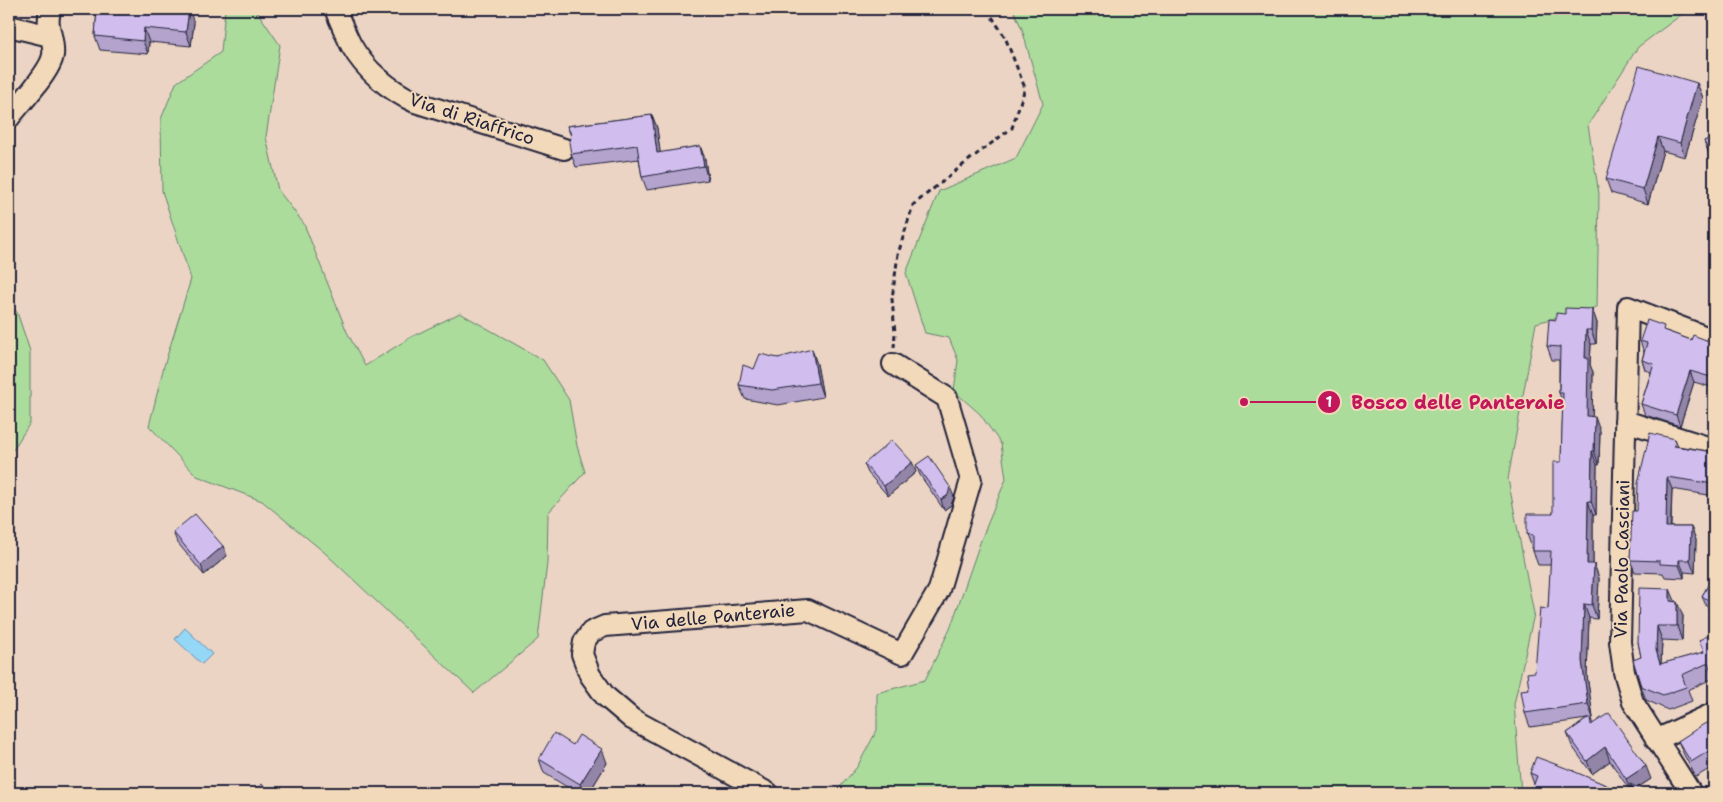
<svg xmlns="http://www.w3.org/2000/svg" width="1723" height="802" viewBox="0 0 1723 802" font-family="'Shantell Sans',sans-serif">
	<style>
		.green { fill: #abdc9c; stroke: #667f6c }
		.water { fill: #95d7f7; stroke: #678fac }
		.lines { fill: none; stroke-linecap: round; stroke-linejoin: round }
		.street-casing { stroke: #22223b; stroke-width: 24 }
		.path { stroke: #22223b; stroke-width: 3; stroke-dasharray: 5 4; stroke-linecap: butt }
		.street { stroke: #f2d9ba; stroke-width: 20 }
		.wall { fill: #b4a3cd; stroke: #22223b }
		.shaded-wall { fill: #9285a7; stroke: #22223b }
		.building { fill: #d1beee; stroke: #22223b }
		.labels { text-anchor: middle; stroke-width: 4; stroke-linejoin: round; paint-order: stroke }
		.street-label { font-size: 18px; fill: #22223b; stroke: #f2d9ba }
		.leader { fill: none; stroke: #c2185b; stroke-width: 2 }
		.callout-dot { fill: #c2185b; stroke: #f2d9ba; stroke-width: 2 }
		.mark-label { font-size: 15px; text-anchor: middle; font-weight: bold; fill: #fff }
		.callout-label { font-size: 19px; text-anchor: middle; font-weight: bold; fill: #c2185b; stroke: #f2d9ba; stroke-width: 4; stroke-linejoin: round; paint-order: stroke }
	</style>
	<rect width="100%" height="100%" fill="#ebd4c4"/>
	<filter id="ink" filterUnits="userSpaceOnUse"><feTurbulence type="fractalNoise" baseFrequency=".02" numOctaves="2"/><feDisplacementMap in="SourceGraphic" scale="10" xChannelSelector="R" yChannelSelector="G"/><feConvolveMatrix kernelMatrix="1 2 1 2 8 2 1 2 1" color-interpolation-filters="sRGB"/></filter>
	<g filter="url(#ink)">
		<path class="green" d="M225 9 256 10 280 45 266 137 278 190 304 224 347 332 365 366 411 337 460 313 543 360 569 400 577 446 585 472 548 513 547 563 538 639 474 693 324 552 262 501 197 476 149 426 164 366 191 279 162 191 161 119 176 83 221 52Z
			M1013 9H1689L1638 47 1588 125 1599 194 1597 307 1536 323 1508 479 1534 614 1514 704 1521 793H835L857 767 877 730V693L925 680 950 629 981 540 1006 479 1001 444 980 414 954 391 958 360 949 338 925 333 906 273 939 191 1016 158 1043 104 1022 29Z
			M9 307 17 312 30 351V423L9 456Z"/>
		<path class="water" d="M185 628 212 654 202 664 175 639Z"/>
		<g class="lines">
			<g class="street-casing">
				<path id="street" d="M335 9C340 21 345 33 351 45 365 70 389 90 415 102L564 149
					M9 26 50 36
					M9 118C20 104 51 71 53 55 55 38 44 25 51 9
					M1625 421 1714 449
					M1656 740 1714 713
					M768 793 632 719 605 696 590 675 582 654 584 642 591 632 605 626 808 610 902 654 939 590 971 480 947 398 893 364
					M1691 793 1633 702 1624 672 1620 642 1628 307 1714 340"/>
			</g>
			<path class="path" d="M894 348 895 333 892 299 898 254 913 205 973 157 1012 128 1025 88 1005 37 987 9"/>
			<use href="#street" class="street"/>
		</g>
		<path class="wall" d="M97 9 194 23 191 46 149 42 148 54 100 50 95 36Z
			M1697 83 1703 98 1685 157 1663 151 1648 204 1611 193 1606 179Z
			M652 115 657 128 660 153 700 146 705 159 708 180 647 190 642 177 639 159 576 167 571 154V136L567 126Z
			M1714 137V167L1704 141Z
			M1592 309 1597 323 1596 344H1591L1590 365 1593 372 1592 417 1600 431 1599 465H1597L1596 515H1593V564H1594L1599 578 1597 619 1589 618 1587 675 1593 718 1591 719 1593 724 1651 779 1637 788 1650 793H1633L1632 791 1631 792 1610 761 1592 774 1572 746 1567 733 1587 719 1530 727 1525 713 1529 689 1535 672 1548 609 1551 565H1538L1533 551V548H1532L1527 534 1553 514 1561 462 1563 403 1559 393V360H1552L1547 346 1556 320 1565 314Z
			M1666 331 1691 340H1706L1714 342V388L1694 382 1680 426 1645 415 1641 404 1651 372 1645 370 1642 360 1644 352 1640 341Z
			M778 358 817 364 823 397 778 405 745 399 739 385 754 369Z
			M1675 439 1678 446 1714 452V496L1672 489 1671 527H1691L1696 540 1695 573 1684 572V578L1665 577 1663 573 1635 572 1630 560 1637 511Z
			M912 462 916 472 888 496 868 473 864 464Z
			M916 465 954 497 951 505 944 510 920 475Z
			M173 532 223 546 227 556 204 575 177 542Z
			M1714 575V611L1706 606 1702 596Z
			M1675 602 1683 616 1682 641 1662 640 1661 664 1704 652 1714 633V679V678L1688 690 1692 701 1668 710 1646 700 1641 686V657L1638 642Z
			M1714 721V766L1696 777 1684 755 1678 741Z
			M573 745 607 763 589 793H577L544 773 539 759Z
			M1574 771V772L1625 793H1535L1533 787 1534 784 1530 773Z"/>
		<path class="shaded-wall" d="M189 9 194 23 191 46 186 32Z
			M144 28 149 42 148 54 143 41Z
			M1697 83 1703 98 1685 157 1680 143Z
			M652 115 657 128 662 166 657 153Z
			M1658 137 1663 151 1648 204 1643 189Z
			M700 146 705 159 708 180 704 166Z
			M1592 309 1597 323 1596 344 1591 330Z
			M1586 330 1591 344 1590 365 1593 372 1592 430 1587 416 1585 358Z
			M812 349 817 364 823 397 818 383Z
			M1690 371 1694 382 1680 426 1676 415Z
			M1595 417 1600 431 1599 465 1594 451Z
			M1675 439 1680 452 1674 446Z
			M1592 451 1597 465 1596 515 1591 501Z
			M912 462 916 472 888 496 884 486Z
			M1667 477 1672 489 1670 539 1666 527Z
			M950 487 954 497 951 505 944 510 941 500Z
			M1588 501 1593 515V578L1587 564Z
			M1691 527 1696 540 1695 573 1690 560Z
			M223 546 227 556 204 575 201 565Z
			M1679 560 1684 572V578L1679 565Z
			M1594 564 1599 578 1597 619 1592 605Z
			M1670 589 1676 603 1670 601Z
			M1677 602 1683 616 1682 641 1677 626Z
			M1584 604 1589 618 1587 675 1593 718 1588 704 1582 661Z
			M1657 626 1662 640 1661 664H1660L1656 650Z
			M1605 747 1610 761 1592 774 1587 761Z
			M602 749 607 763 589 793H584L580 784Z
			M1646 766 1651 779 1634 790 1630 784 1632 791 1631 792 1626 779Z"/>
		<path class="building" d="M97 9H189L186 32 144 28 143 41 95 36Z
			M1639 66 1697 83 1680 143 1658 137 1643 189 1606 179Z
			M652 115 657 153 700 146 704 166 642 177 637 145 571 154 569 142 571 134 567 126Z
			M1714 137V162L1704 141Z
			M1565 308 1592 309 1591 330H1586L1585 358H1588L1587 416 1595 417 1594 451H1592L1591 501H1588L1587 564H1594L1592 605 1584 604 1582 661 1588 704 1525 713 1521 690 1529 689 1527 673 1535 672 1540 608 1548 609 1551 551H1533V535L1527 534V514H1553V462H1561L1563 393H1559L1560 347 1547 346 1549 319 1556 320V313L1565 314Z
			M1647 320 1664 326 1663 330 1691 340 1693 335 1706 340 1714 342V378L1690 371 1676 415 1641 404 1654 364 1642 360 1647 343 1640 341Z
			M812 349 818 383 772 390 739 385 743 365 754 369 760 354 778 358Z
			M1714 414V426L1712 425Z
			M1650 433 1675 439 1674 446 1714 452V484L1667 477 1666 527H1691L1690 560H1679V565L1660 564V561L1630 560 1632 511H1637L1638 483Z
			M892 440 912 462 884 486 864 464Z
			M929 456 950 487 948 495 941 500 916 465Z
			M195 514 223 546 201 565 173 532Z
			M1714 575V604L1702 596Z
			M1639 588 1670 589V601L1677 602V626H1657L1656 650 1660 664 1704 652 1699 640 1714 633V673L1713 674 1708 663 1682 675 1686 687 1663 695 1641 686 1633 660 1641 657 1638 642Z
			M1609 713 1646 766 1626 779 1605 747 1587 761 1567 733 1590 717 1591 725Z
			M1714 721V748L1691 762 1678 741 1704 724Z
			M554 733 573 745 579 735 602 749 580 784 539 759Z
			M1536 757 1574 771H1573L1625 793H1543L1544 791 1533 787 1537 776 1530 773Z
			M262 784 269 793H249Z
			M1630 784 1650 793H1636Z"/>
	</g>
	<g class="labels">
		<g class="street-label">
			<text transform="translate(472 119) rotate(18)" y="6">Via di Riaffrico</text>
			<text transform="translate(1622 559) rotate(-89)" y="6">Via Paolo Casciani</text>
			<text transform="translate(713 617) rotate(-5)" y="6">Via delle Panteraie</text>
		</g>
	</g>
	<path class="leader" d="M1244 402L1329 402"/>
	<g class="callout-dot">
		<circle cx="1244" cy="402" r="5"/>
		<circle cx="1329" cy="402" r="12"/>
	</g>
	<g class="mark-label">
		<text x="1329" y="407">1</text>
	</g>
	<g class="callout-label">
		<text x="1458" y="409">Bosco delle Panteraie</text>
	</g>
	<rect width="1723" height="802" fill="none" stroke="#f2d9ba" stroke-width="30"/>
	<rect x="15" y="15" width="1693" height="772" fill="none" stroke="#22223b" stroke-width="2" filter="url(#ink)"/>
</svg>
